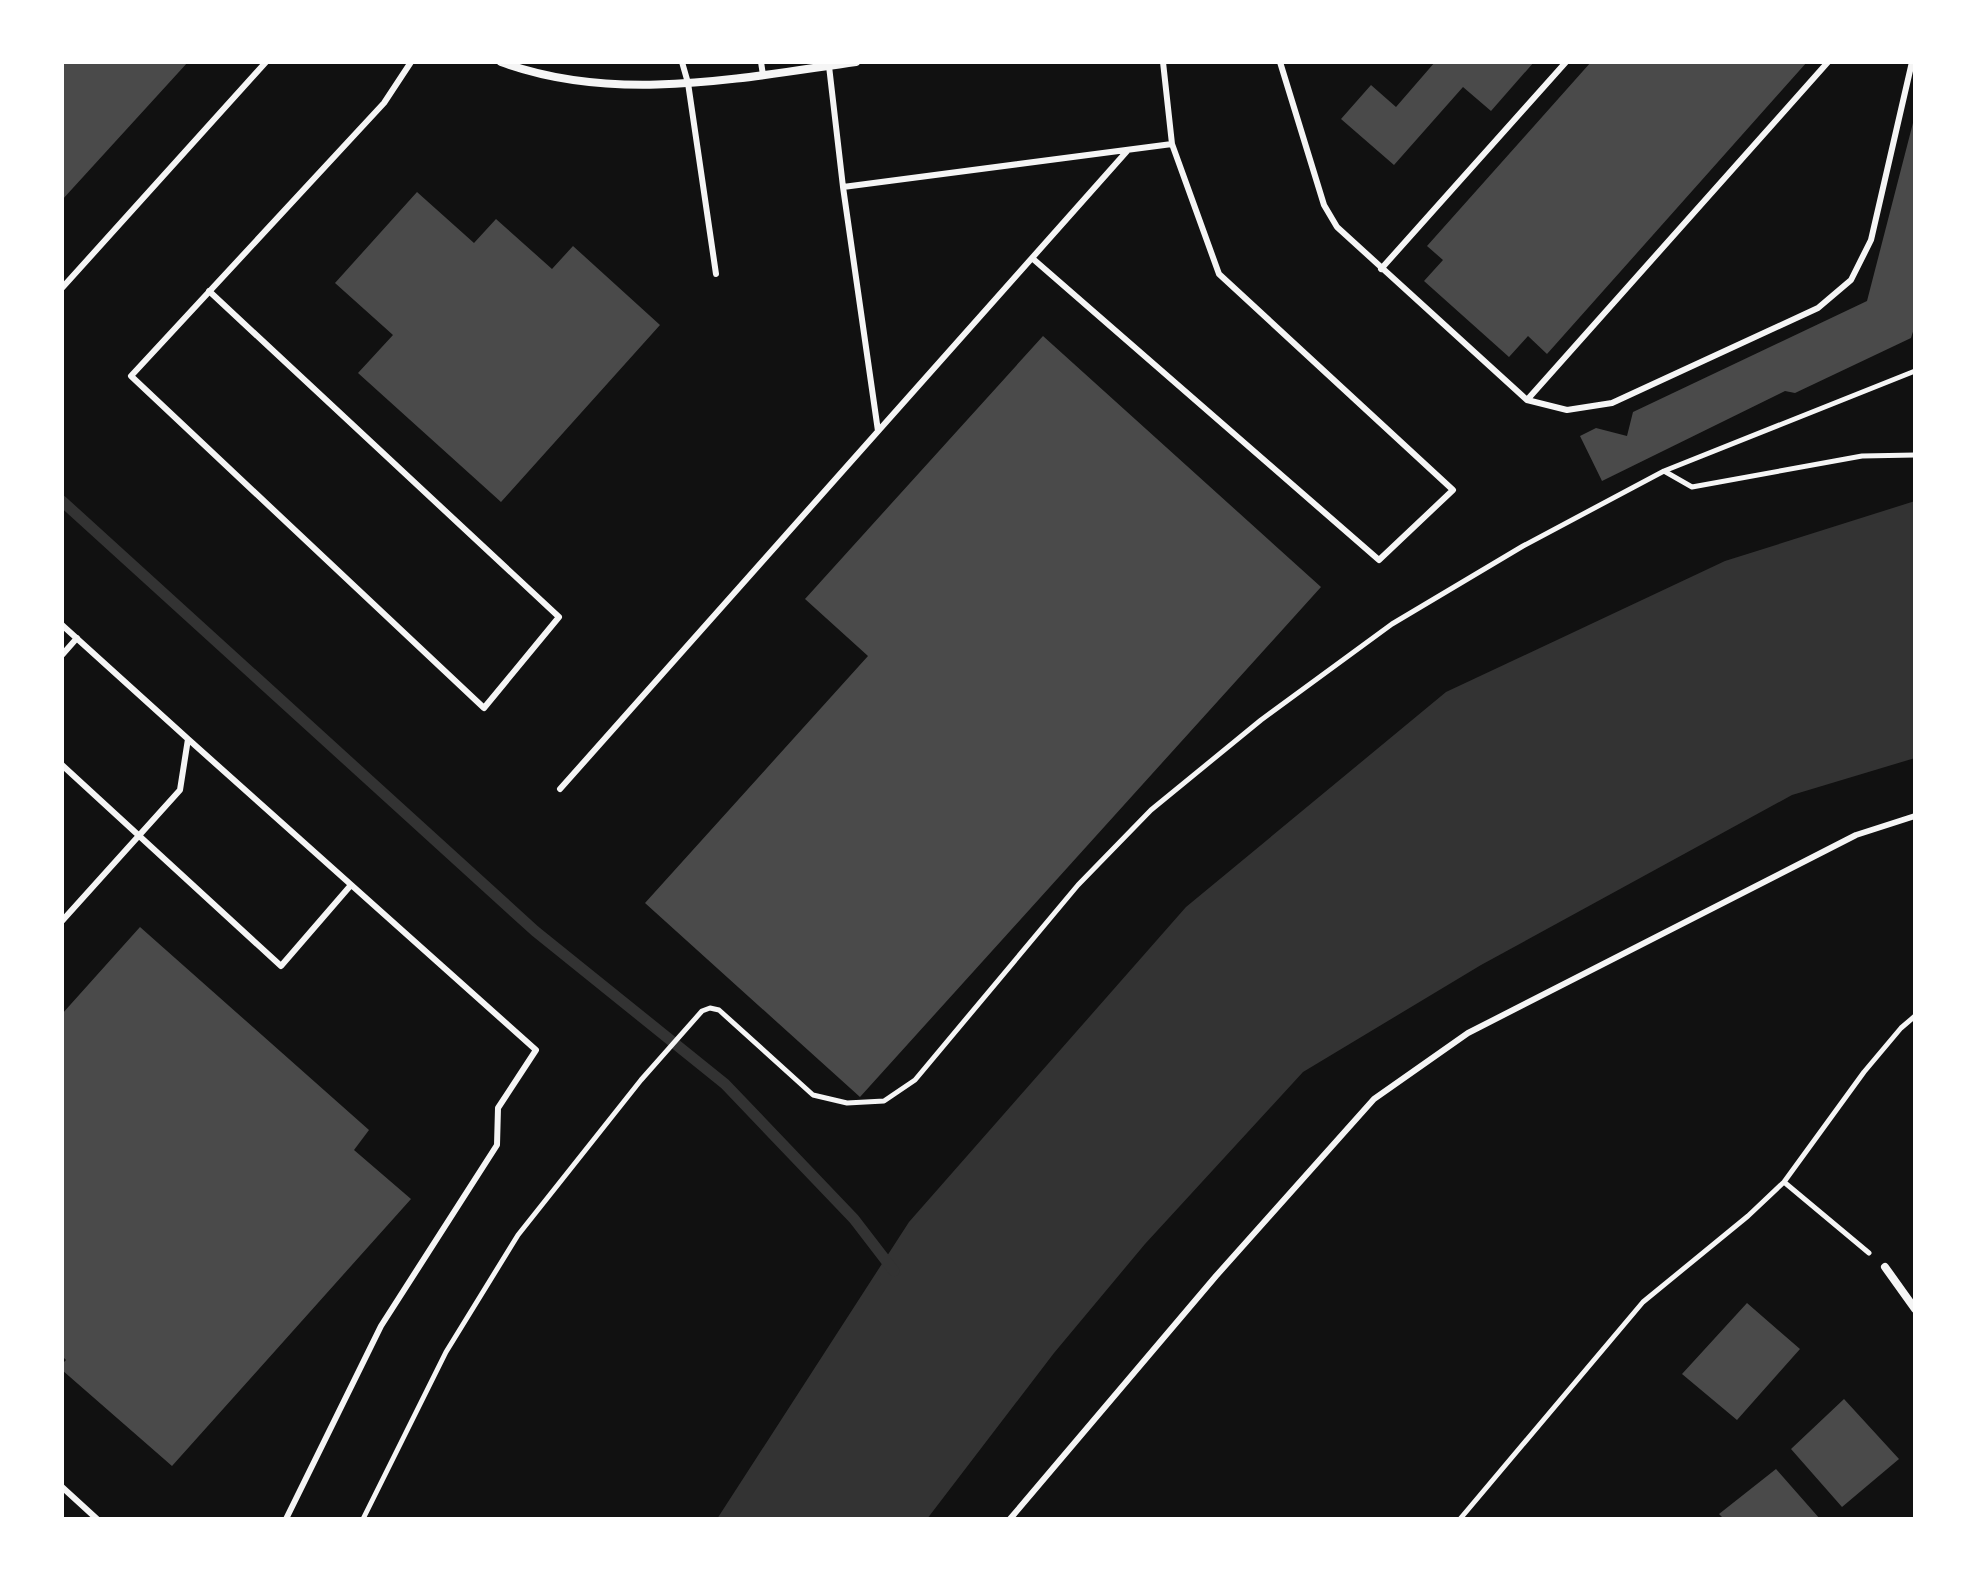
<svg xmlns="http://www.w3.org/2000/svg" width="1977" height="1581" viewBox="0 0 1977 1581" font-family="Commissioner,sans-serif">
	<style>
		.water { fill: #333 }
		.lines { fill: none; stroke-linecap: round; stroke-linejoin: round }
		.stream { stroke: #333; stroke-width: 11 }
		.building { fill: #4a4a4a }
		.path { stroke: #f5f5f5; stroke-width: 5 }
		.service { stroke: #f5f5f5; stroke-width: 6 }
		.minor { stroke: #f5f5f5; stroke-width: 8 }
	</style>
	<rect width="100%" height="100%" fill="#111"/>
	<path class="water" d="M1915 501V758L1792 795 1481 965 1303 1072 1145 1244 1054 1353 927 1519H717L909 1222 1186 907 1446 692 1725 561Z"/>
	<g class="lines">
		<path class="stream" d="M62 501 535 931 725 1084 854 1219 894 1271"/>
	</g>
	<path class="building" d="M62 62H188L62 200Z
		M1435 62H1534L1491 111 1463 87 1394 165 1341 119 1371 85 1396 107Z
		M1591 62H1807L1547 354 1528 336 1509 357 1424 281 1443 260 1427 246Z
		M1914 119 1915 325 1911 338 1795 393 1785 391 1602 481 1580 436 1596 428 1627 436 1633 412 1867 301Z
		M417 192 474 243 496 219 552 269 573 246 660 325 501 502 358 373 393 335 335 283Z
		M1043 336 1321 587 860 1097 645 903 868 656 805 599Z
		M140 927 369 1130 354 1150 411 1199 172 1466 62 1370V1364L66 1360 62 1356V1014Z
		M1747 1303 1800 1349 1737 1420 1682 1374Z
		M1844 1399 1899 1459 1842 1507 1791 1449Z
		M1776 1469 1820 1519H1724L1719 1514Z"/>
	<g class="lines">
		<path class="path" d="M1664 471 1915 371
			M1784 1182 1869 1253
			M363 1519 446 1352 518 1235 641 1080 702 1011 710 1008 719 1010 813 1095 847 1103 884 1101 915 1080 1078 885 1151 810 1261 720 1392 624 1523 546 1664 471 1692 487 1862 456 1915 455
			M1460 1519 1643 1302 1748 1216 1784 1182 1864 1072 1901 1028 1915 1016"/>
		<path class="service" d="M682 62 688 83 716 274
			M761 62 763 75
			M1280 62 1324 205 1337 227 1527 400 1567 410 1612 403 1818 308 1851 280 1871 240 1912 62
			M829 66 843 187 1172 144 1163 62
			M843 187 878 431
			M1032 258 1379 560 1453 490 1219 274 1172 144
			M1381 269 1566 62
			M62 288 266 62
			M209 291 559 617 484 708 131 376 384 103 411 62
			M1527 400 1828 62
			M62 625 188 739 180 790 62 921
			M62 655 77 638
			M188 739 536 1050 498 1108 497 1145 381 1326 286 1519
			M62 765 281 966 351 885
			M560 789 1128 150
			M62 1487 97 1519
			M1010 1519 1216 1276 1374 1099 1468 1033 1856 835 1915 816"/>
		<path class="minor" d="M501 62C615 104 740 78 856 62
			M1885 1267 1915 1309"/>
	</g>
	<rect width="1977" height="1581" fill="none" stroke="#ffffff" stroke-width="128"/>
</svg>
